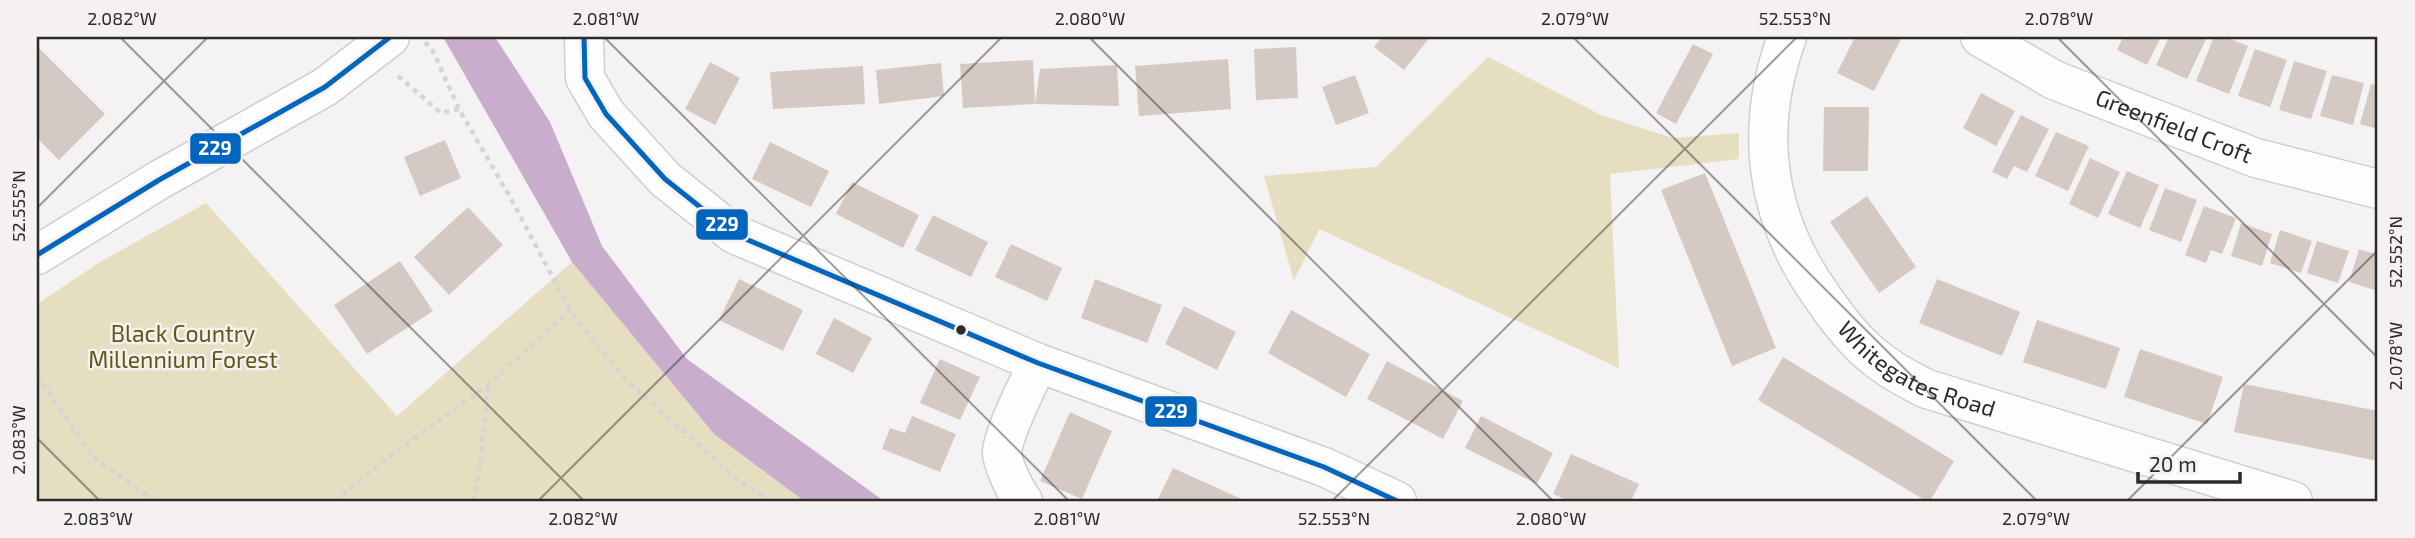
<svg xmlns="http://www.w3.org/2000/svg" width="2415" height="538" viewBox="0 0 2415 538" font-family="'Exo 2',sans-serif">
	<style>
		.green { fill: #e6dec0 }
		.water { fill: #c9adcc }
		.building { fill: #d4cac3 }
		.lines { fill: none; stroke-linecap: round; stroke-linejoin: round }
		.street-casing { stroke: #d0cfce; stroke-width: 41 }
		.secondary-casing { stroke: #d0cfce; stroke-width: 41 }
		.path { stroke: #d5d5d5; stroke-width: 4.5; stroke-dasharray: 5 5; stroke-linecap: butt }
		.street { stroke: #fdfdfd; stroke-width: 38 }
		.secondary { stroke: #fdfdfd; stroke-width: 38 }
		.bus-1-casing { stroke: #f5f1f1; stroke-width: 10 }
		.bus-1 { stroke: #0065bd; stroke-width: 5 }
		.ticks { fill: none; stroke: #2c2a2a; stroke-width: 2; stroke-opacity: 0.45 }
		.bus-dot { fill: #2c2a2a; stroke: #f5f1f1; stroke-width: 2.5 }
		.labels { text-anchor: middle; stroke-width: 5; stroke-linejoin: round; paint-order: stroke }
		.street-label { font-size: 23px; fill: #2c2a2a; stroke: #f5f1f1 }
		.park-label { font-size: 23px; fill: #635615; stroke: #f5f1f1 }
		.line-badge { stroke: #f5f1f1; stroke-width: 2.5 }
		.badge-label { font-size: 19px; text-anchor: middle; font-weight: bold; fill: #fff }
		.neatline { fill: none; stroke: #2c2a2a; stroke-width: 2.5 }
		.ticks-label { font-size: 18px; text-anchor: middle; fill: #2c2a2a }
	</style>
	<rect width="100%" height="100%" fill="#f4f2f2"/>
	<path class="green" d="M1488 57 1601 115 1673 138 1739 133V159L1610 174 1619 368 1319 229 1294 281 1264 176 1376 167Z
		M206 203 397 416 572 262 714 434 804 501H37V304L100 262Z"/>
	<path class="water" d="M443 37H495L550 122 602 246 687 359 884 501H804L714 434 572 262Z"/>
	<path class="building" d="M1382 37H1430L1404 70 1374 47Z
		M1855 37H1902L1874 91 1837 73Z
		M2123 37H2161L2147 65 2117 50Z
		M2169 37H2207L2187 79 2156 65Z
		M2214 37H2225L2248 46 2229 94 2196 81Z
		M1693 44 1713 54 1676 124 1656 113Z
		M37 46 105 114 59 160 37 138Z
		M1296 47 1298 98 1256 100 1254 49Z
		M2255 49 2287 60 2270 107 2238 96Z
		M1228 59 1231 109 1139 116 1135 66Z
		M1033 60 1035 104 1040 69 1117 65 1119 106 1035 104 963 108 960 64Z
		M2294 61 2327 71 2311 119 2279 110Z
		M710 62 740 78 715 125 685 109Z
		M941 63 944 96 879 104 876 70Z
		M863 66 865 104 773 109 770 72Z
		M1355 75 1369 113 1336 125 1322 87Z
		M2332 75 2364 83 2353 125 2320 116Z
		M2371 84 2378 86V129L2360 124Z
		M1981 93 2015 111 1996 146 1963 128Z
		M1824 107H1869L1868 171H1823Z
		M2021 115 2049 129 2027 172 2014 166 2007 179 1992 172Z
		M2056 132 2089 146 2068 191 2035 176Z
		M445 140 461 178 420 196 404 157Z
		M770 142 829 171 811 207 752 179Z
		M2090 158 2120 172 2098 218 2069 204Z
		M2127 171 2159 185 2140 228 2108 214Z
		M1705 173 1776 348 1732 366 1661 190Z
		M852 182 919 215 903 248 836 214Z
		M2165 188 2197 200 2181 242 2149 230Z
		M1867 196 1916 267 1879 293 1830 222Z
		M2204 206 2236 218 2222 254 2211 250 2206 263 2185 255Z
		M468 207 503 245 449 295 414 257Z
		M933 215 988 242 971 277 915 250Z
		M2241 223 2272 234 2262 266 2231 256Z
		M2280 230 2312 241 2301 273 2270 263Z
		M2317 241 2349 251 2338 283 2307 273Z
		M1011 244 1062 268 1047 301 995 277Z
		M2359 249 2378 255V291L2349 282Z
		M400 261 433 311 367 354 334 305Z
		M739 279 803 310 783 351 719 320Z
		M1095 279 1162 305 1147 343 1081 318Z
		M1937 279 2020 312 2002 356 1919 323Z
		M1184 306 1236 332 1217 370 1165 344Z
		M1291 310 1370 354 1346 397 1268 353Z
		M834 318 872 338 853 373 816 354Z
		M2037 320 2120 348 2106 389 2023 362Z
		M2140 349 2223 377 2207 424 2124 397Z
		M1783 357 1954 461 1930 501H1926L1758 400Z
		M940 359 980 377 960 420 920 403Z
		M1387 361 1463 401 1443 439 1367 399Z
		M2244 384 2378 411V461L2234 432Z
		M1070 412 1112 431 1082 499 1040 481Z
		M912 416 956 434 940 472 882 449 890 428 905 433Z
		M1481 416 1553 453 1537 484 1465 448Z
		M1571 454 1639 484 1631 501H1569L1553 494Z
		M1173 468 1246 501H1157Z"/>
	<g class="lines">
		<g class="street-casing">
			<g id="street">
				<path id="s1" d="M1787 37C1754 128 1764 215 1821 295 1853 342 1876 365 1927 389L2293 501"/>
				<path id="s2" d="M1980 37 2054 80 2256 158 2378 189"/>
				<path d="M1023 501C1016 492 1001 462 1002 451 1006 426 1027 387 1038 363"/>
			</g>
		</g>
		<g class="secondary-casing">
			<path id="secondary" d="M584 37 585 78 606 114 665 179 734 234 1038 363 1324 467 1397 501
				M37 255 159 180 325 87 390 37"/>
		</g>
		<path class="path" d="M425 42 432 49 459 109 510 197 570 310 622 376 734 477 770 501
			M398 76 441 113 459 109
			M37 375 93 457 155 501
			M335 501 382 462 488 385 570 310
			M473 501 480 465 488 385"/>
		<use href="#street" class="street"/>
		<use href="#secondary" class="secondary"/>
		<g class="bus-1-casing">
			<path id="bus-1" d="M584 37 585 78 606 114 665 179 734 234 1038 363 1324 467 1397 501
				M37 255 159 180 325 87 390 37"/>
		</g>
		<use href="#bus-1" class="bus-1"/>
	</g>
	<path class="ticks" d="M120 37 584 501M604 37 1069 501M1089 37 1553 501M1573 37 2037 501M2057 37 2378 358M37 208 208 37M37 438 100 501M538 501 1002 37M1332 501 1797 37M2127 501 2378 250"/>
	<circle class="bus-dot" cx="961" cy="330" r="6"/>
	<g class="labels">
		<g class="street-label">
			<text dy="8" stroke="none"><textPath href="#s2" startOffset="214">Greenfield Croft</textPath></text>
			<text dy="8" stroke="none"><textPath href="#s1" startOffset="397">Whitegates Road</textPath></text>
		</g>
		<g class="park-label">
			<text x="183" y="342">Black Country<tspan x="183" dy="26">Millennium Forest</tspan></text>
		</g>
	</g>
	<g class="line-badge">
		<rect x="189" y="132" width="53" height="33" rx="7" fill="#0065bd"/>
		<rect x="695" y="208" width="54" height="33" rx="7" fill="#0065bd"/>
		<rect x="1144" y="395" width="54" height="33" rx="7" fill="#0065bd"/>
	</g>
	<g class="badge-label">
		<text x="215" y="155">229</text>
		<text x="722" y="231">229</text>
		<text x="1171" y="418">229</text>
	</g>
	<rect width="2415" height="538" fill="none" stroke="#f5f1f1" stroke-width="77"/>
	<path d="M2138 472v10h102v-10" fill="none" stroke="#2c2a2a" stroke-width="3.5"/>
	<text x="2149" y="472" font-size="21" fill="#2c2a2a" stroke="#f5f1f1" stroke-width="5" paint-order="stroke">20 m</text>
	<rect x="38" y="38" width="2338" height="462" class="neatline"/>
	<g class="ticks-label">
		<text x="122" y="25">2.082°W</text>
		<text x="606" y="25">2.081°W</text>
		<text x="1090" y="25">2.080°W</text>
		<text x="1575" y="25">2.079°W</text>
		<text x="1795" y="25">52.553°N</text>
		<text x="2059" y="25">2.078°W</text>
		<text transform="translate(19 206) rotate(-90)" y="6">52.555°N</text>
		<text transform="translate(2396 252) rotate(-90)" y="6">52.552°N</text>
		<text transform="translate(2396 356) rotate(-90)" y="6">2.078°W</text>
		<text transform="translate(19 440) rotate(-90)" y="6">2.083°W</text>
		<text x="98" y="525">2.083°W</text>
		<text x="583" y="525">2.082°W</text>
		<text x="1067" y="525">2.081°W</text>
		<text x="1334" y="525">52.553°N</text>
		<text x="1551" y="525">2.080°W</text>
		<text x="2036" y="525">2.079°W</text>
	</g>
</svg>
